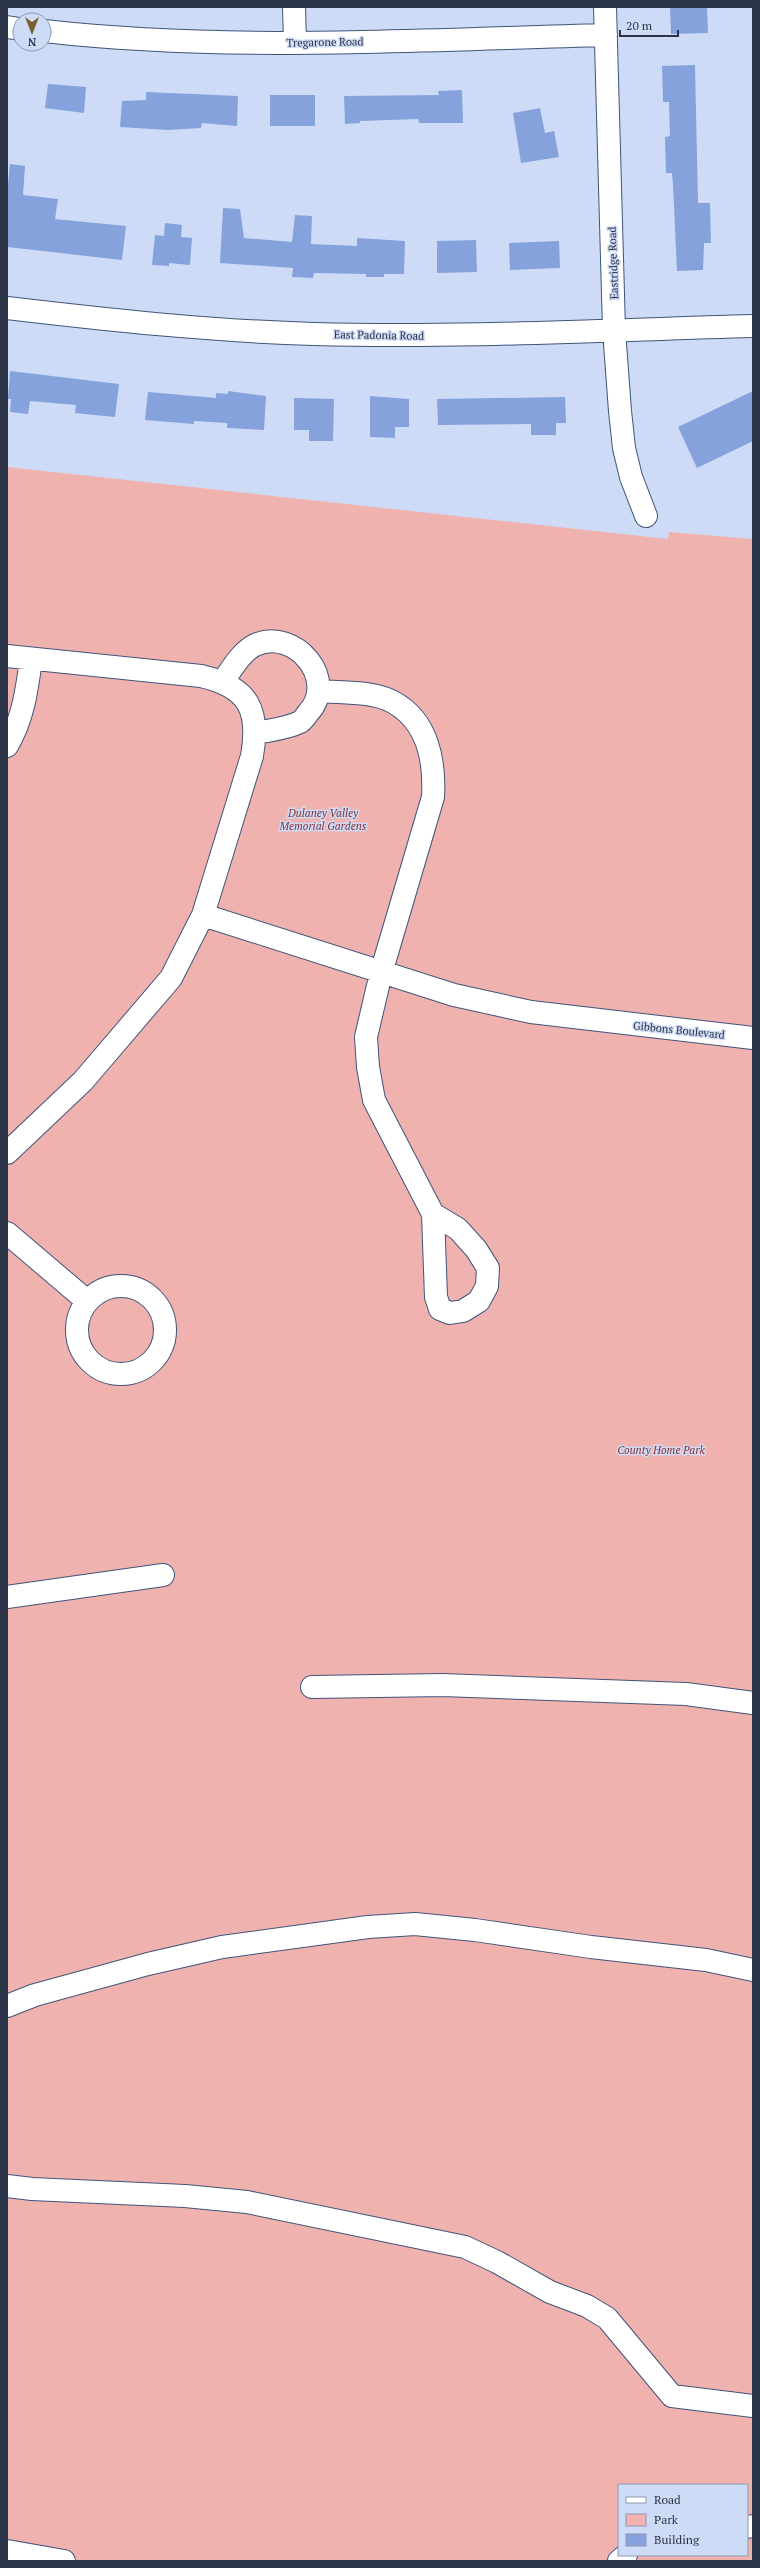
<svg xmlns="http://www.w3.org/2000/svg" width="760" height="2568" viewBox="0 0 760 2568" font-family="'PT Serif',serif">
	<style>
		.green { fill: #f0b2ae; fill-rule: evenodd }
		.building { fill: #85a2dc }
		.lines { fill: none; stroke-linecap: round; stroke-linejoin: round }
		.minor-casing { stroke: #40547a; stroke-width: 24 }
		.minor { stroke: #fff; stroke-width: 22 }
		.labels { text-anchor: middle; stroke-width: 3; stroke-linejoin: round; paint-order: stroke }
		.street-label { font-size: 11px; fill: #2b3446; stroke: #cddbf7 }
		.park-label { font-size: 11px; font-style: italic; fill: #883030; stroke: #cddbf7 }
	</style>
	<rect width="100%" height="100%" fill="#cddbf7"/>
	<path class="green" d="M7 467 668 539 669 532 753 539V2561H7ZM619 2485H747V2555H619Z"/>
	<path class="building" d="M670 7H707L708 33 671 34Z
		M695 65 698 203H710L711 243H704L703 270 677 271 673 185 672 173H666L665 137 670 136 669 102H663L662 66Z
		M48 84 86 87 84 113 45 108Z
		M462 90 463 123H419L418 119 360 121V123L345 124 344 96 439 95 438 91Z
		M146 92 238 96 237 126 202 123 201 128 168 130 120 127 122 101 146 100Z
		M270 95H315V126H270Z
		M540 108 545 133 554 131 559 157 521 163 513 113Z
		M10 164 25 166 23 195 58 199 55 219 126 226 122 260 7 247V196Z
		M223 208 240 209 244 238 292 242 295 215 312 216 311 244 357 246V238L405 241 404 274H384V277H366V274L314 273 313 278 292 277 293 268 220 263Z
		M165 223 182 225 181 237 192 238 190 265 169 263V266L152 265 155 235 164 236Z
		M476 240 477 272 437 273V241Z
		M559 241 560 268 510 270 509 243Z
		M10 371 119 384 115 417 75 413 76 405 30 401 28 414 10 412 11 399H8Z
		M228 391 266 396 264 430 227 428V423L194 421V424L145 420 148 392 216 398V393L228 394Z
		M753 391V441L697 468 678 427Z
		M370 396 409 399V427H395V438L370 437Z
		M565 397 566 423H556V435H531V424L438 425 437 399Z
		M294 398 334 399 333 441H309V430H294Z"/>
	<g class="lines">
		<g class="minor-casing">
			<path id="minor" d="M294 7 295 43
				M605 7 614 330 620 411 624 448 631 477 646 516
				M7 27 20 29
				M44 31C231 52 418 40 606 35
				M7 308C109 320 211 331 314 334 460 338 607 330 753 326
				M7 656 201 676C249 687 260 710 252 756L203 915 171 978 83 1081 7 1153
				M223 681C232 669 241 652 255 645 295 627 339 680 308 713 306 716 303 720 300 722 286 729 270 730 256 733
				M320 691C343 693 373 691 393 702 428 721 435 761 433 797L381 973 366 1037 368 1067 374 1100 433 1214 458 1229 476 1249 488 1268 487 1286 479 1301 463 1311 450 1313 440 1309 436 1297 433 1214
				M7 746C23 719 27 690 31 659
				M203 915 454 995 531 1012 753 1038
				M7 1233 87 1301
				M77 1330a44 44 0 1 1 88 0a44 44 0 1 1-88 0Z
				M7 1597 163 1575
				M312 1687 443 1685 686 1694 753 1703
				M7 2006 35 1995 148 1964 222 1947 368 1927 415 1924 475 1930 591 1947 706 1960 753 1970
				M7 2186 32 2189 185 2196 247 2202 465 2247 497 2262 550 2292 587 2306 607 2318 672 2396 753 2406
				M747 2527 753 2526
				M7 2551 64 2561
				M619 2561 626 2555"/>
		</g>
		<use href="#minor" class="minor"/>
	</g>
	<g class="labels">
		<g class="street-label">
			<text transform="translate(325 42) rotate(-1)" y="4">Tregarone Road</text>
			<text transform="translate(613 263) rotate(-92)" y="4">Eastridge Road</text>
			<text transform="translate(379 335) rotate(1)" y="4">East Padonia Road</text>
			<text transform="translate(679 1030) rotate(6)" y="4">Gibbons Boulevard</text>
		</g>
		<g class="park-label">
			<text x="323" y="817">Dulaney Valley<tspan x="323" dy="13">Memorial Gardens</tspan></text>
			<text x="661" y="1454">County Home Park</text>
		</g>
	</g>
	<rect width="760" height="2568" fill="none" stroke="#2b3446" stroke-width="16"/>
	<rect x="618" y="2484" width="130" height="72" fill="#cddbf7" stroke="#8c98b0"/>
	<rect x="626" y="2497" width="20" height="6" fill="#ffffff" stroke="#8c98b0"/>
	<text x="654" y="2504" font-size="12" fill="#2b3446">Road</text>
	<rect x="626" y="2514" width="20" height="12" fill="#f0b2ae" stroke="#8c98b0"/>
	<text x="654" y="2524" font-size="12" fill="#2b3446">Park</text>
	<rect x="626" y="2534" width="20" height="12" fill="#85a2dc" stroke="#8c98b0"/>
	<text x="654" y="2544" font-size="12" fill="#2b3446">Building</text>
	<g transform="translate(32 32) rotate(180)"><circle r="19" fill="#cddbf7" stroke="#8c98b0"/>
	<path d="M0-3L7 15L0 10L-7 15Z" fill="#775f30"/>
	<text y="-6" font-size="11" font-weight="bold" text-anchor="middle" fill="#2b3446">N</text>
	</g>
	<path d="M620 30v6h58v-6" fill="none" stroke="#2b3446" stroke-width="2"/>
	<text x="626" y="30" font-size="12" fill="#2b3446" stroke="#cddbf7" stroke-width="3" paint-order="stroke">20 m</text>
</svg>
